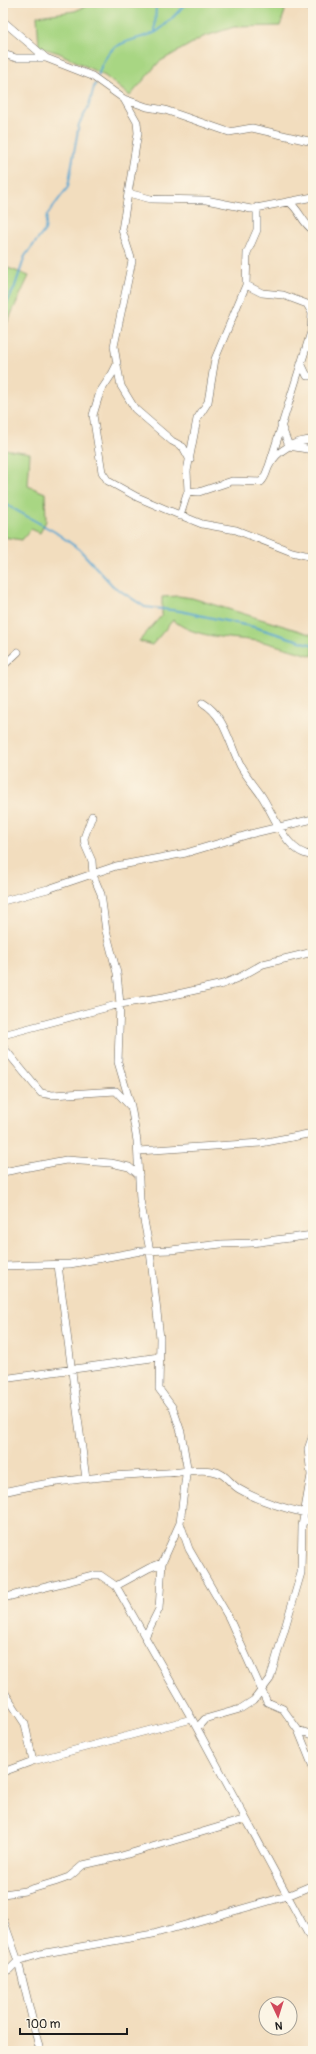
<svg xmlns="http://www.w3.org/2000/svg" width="316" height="2054" viewBox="0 0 316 2054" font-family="Pangolin,sans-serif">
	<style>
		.green { fill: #a8d683; stroke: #627950 }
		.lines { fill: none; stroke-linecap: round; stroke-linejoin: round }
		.stream { stroke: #58a6d1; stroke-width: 2 }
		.street-casing { stroke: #676055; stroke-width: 8 }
		.street { stroke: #fff; stroke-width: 7 }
	</style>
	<rect width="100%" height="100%" fill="#fcf5e5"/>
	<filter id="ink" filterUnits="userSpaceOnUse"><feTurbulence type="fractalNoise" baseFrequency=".025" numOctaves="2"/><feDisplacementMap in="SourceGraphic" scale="8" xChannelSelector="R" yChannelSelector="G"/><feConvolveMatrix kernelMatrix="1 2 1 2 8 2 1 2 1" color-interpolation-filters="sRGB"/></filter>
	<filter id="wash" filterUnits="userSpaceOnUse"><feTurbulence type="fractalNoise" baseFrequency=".012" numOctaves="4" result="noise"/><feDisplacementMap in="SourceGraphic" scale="16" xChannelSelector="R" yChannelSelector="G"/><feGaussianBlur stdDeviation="0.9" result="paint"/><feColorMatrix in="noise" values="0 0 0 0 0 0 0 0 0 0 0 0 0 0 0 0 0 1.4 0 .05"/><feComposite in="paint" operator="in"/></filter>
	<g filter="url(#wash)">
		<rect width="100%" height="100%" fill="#f2ddbe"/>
		<path class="green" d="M93 3H282L285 11 280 26 234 27 203 37 159 62 130 96 105 76 59 53 39 47 37 16 75 11Z
			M3 266 29 276 7 323 3 347Z
			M3 407 4 449 30 453 28 486 45 493 46 521 40 533 31 529 22 540 3 537Z
			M178 596 192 598 313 635V656C298 652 283 647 268 643 237 636 198 641 173 620L152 645 139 641 162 615V597Z"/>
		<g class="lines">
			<path class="stream" d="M285 3 293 4 313 12
				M155 32 156 3
				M98 76C108 40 124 44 154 33 163 29 179 11 186 3
				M3 310 14 289 25 256 45 230 47 215 68 187 79 124 88 108 95 84
				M3 503 55 532 79 549 113 586 145 607 180 611 254 627 313 645"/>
		</g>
	</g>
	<g filter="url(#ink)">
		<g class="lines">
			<g class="street-casing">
				<path id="street" d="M3 21 46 58
					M3 54 16 58H46L92 76 124 99 147 107 165 110 229 132 252 128 313 142
					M124 99 137 122 138 133 122 230 132 261 114 346 117 364 112 374 100 392 93 415 102 472 108 481 137 497 165 509 202 524 236 530 292 552 313 557
					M128 193 151 199 206 200 251 209 313 197
					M289 202C300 210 302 223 313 230
					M246 285 262 293 283 295 307 304 312 313 311 332 269 466
					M301 363 307 376H313
					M117 365 121 386 135 409 172 441 183 447 190 460
					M281 425 289 446 313 450
					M188 491 199 492 232 481 261 482C266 477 266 472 269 466 277 450 296 440 313 440
					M180 516 188 491 187 471 197 419 208 402 215 359 246 285 247 253 257 230V207
					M3 666 18 652
					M203 703C225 716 229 743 240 765 246 776 254 785 261 795 273 812 287 856 313 855
					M92 816 84 838 85 845 92 861 93 875 101 894 106 931 117 973 120 1004 118 1062 131 1106 137 1141 140 1200 150 1251 160 1338 159 1389 173 1408 181 1432 187 1467 180 1523 162 1563 159 1609 145 1637
					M3 901 48 889 116 866 186 853 250 834 313 819
					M3 1035 120 1004 164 997 223 984 240 977 263 964 313 952
					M3 1047 41 1093 52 1095 116 1091 129 1105
					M138 1151 261 1143 313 1133
					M3 1172 66 1160 111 1163 129 1167 139 1175
					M58 1265 86 1479
					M3 1266 70 1264 141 1251 171 1250 221 1244 252 1243 313 1235
					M3 1379 159 1357
					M3 1492C54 1480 114 1475 166 1473 181 1473 197 1468 212 1471 226 1473 229 1483 239 1489 259 1501 283 1508 305 1513
					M303 1521H313
					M180 1523 189 1549 229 1618 267 1702 283 1709 298 1730 313 1735
					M116 1586 149 1568 162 1563
					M3 1598 93 1575H100L116 1586 192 1719 313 1943
					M3 1690 25 1724 33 1761
					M197 1728 205 1719 240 1709 254 1700 270 1679 301 1573 302 1526 311 1475 308 1449 313 1435
					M298 1730 313 1767
					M3 1772 33 1761 192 1719
					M3 1894 25 1891 55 1882 69 1877 83 1865 118 1857 246 1819
					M3 1919 18 1961 40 2051
					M3 1972 9 1970 18 1961 40 1954 153 1934 287 1896 313 1885
					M311 2051 313 2050"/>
			</g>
			<use href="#street" class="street"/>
		</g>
	</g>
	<rect width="316" height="2054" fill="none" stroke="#fcf5e5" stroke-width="16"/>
	<g transform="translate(278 2016) rotate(176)"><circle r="19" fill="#fcf5e5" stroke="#a29e95"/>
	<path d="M0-3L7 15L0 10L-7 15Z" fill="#d1495b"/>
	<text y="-6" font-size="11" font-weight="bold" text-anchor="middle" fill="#1c1c1c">N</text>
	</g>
	<path d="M20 2028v6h107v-6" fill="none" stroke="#1c1c1c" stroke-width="2"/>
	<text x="26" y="2028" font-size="12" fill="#1c1c1c" stroke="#fcf5e5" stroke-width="3" paint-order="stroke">100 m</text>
</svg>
